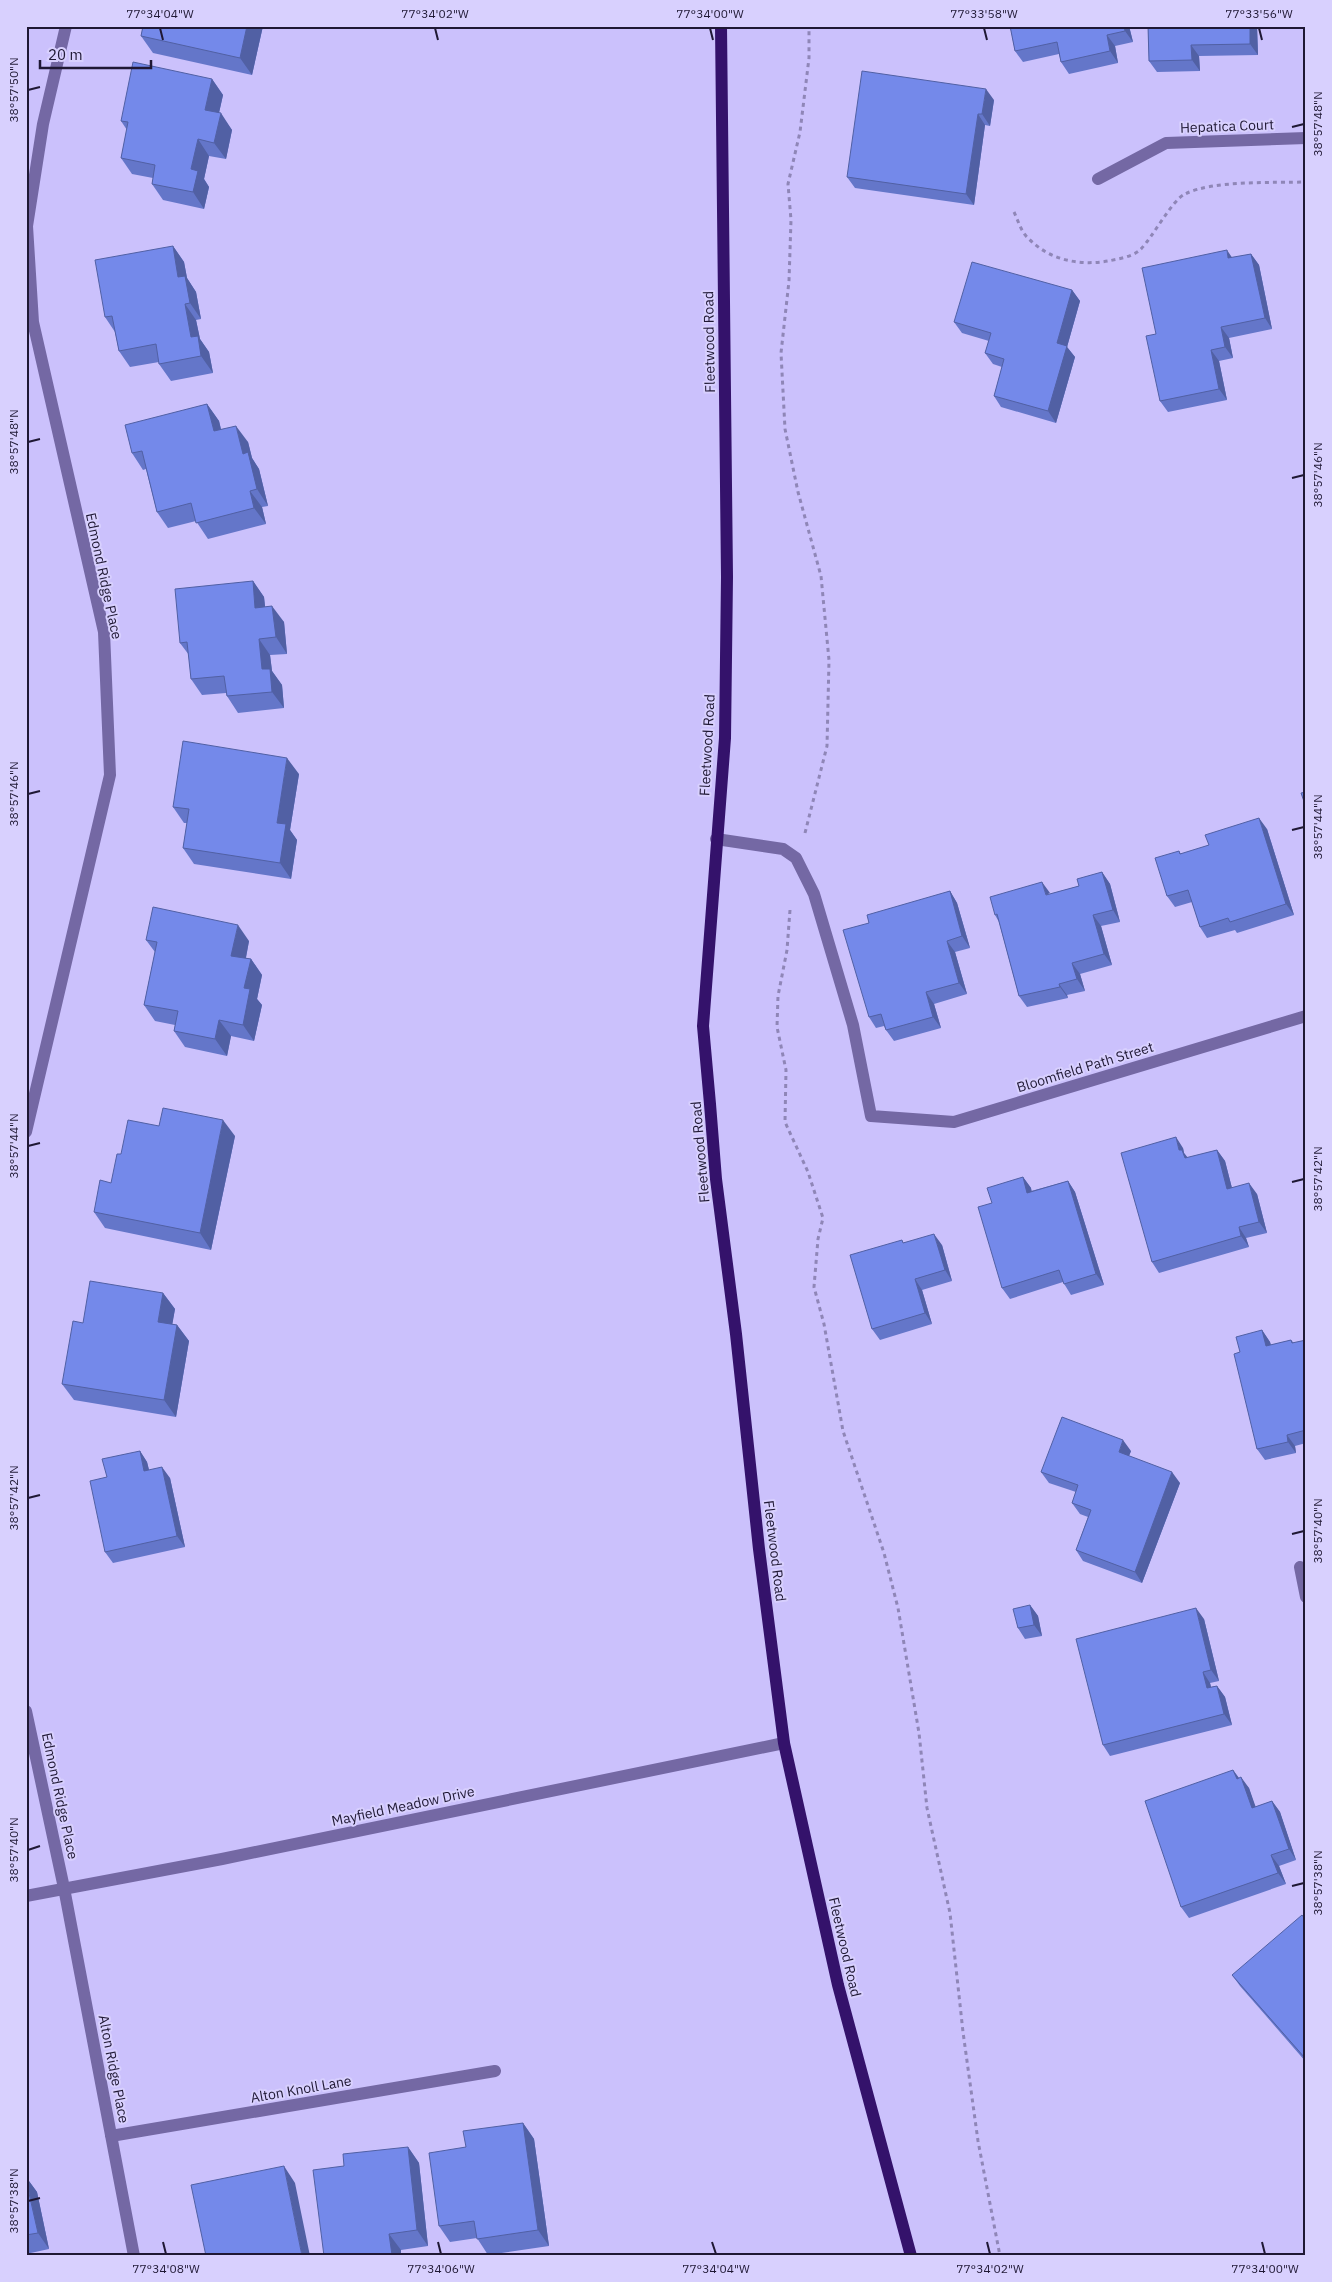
<svg xmlns="http://www.w3.org/2000/svg" width="1332" height="2282" viewBox="0 0 1332 2282" font-family="'IBM Plex Sans',sans-serif">
	<style>
		.lines { fill: none; stroke-linecap: round; stroke-linejoin: round }
		.path { stroke: #8f86b7; stroke-width: 3; stroke-dasharray: 4 4; stroke-linecap: butt }
		.minor { stroke: #7468a4; stroke-width: 12 }
		.major { stroke: #34126b; stroke-width: 12 }
		.wall { fill: #6476c9 }
		.shaded-wall { fill: #5160a4 }
		.building { fill: #7489ea; stroke: #5160a4 }
		.ticks { fill: none; stroke: #1f1834; stroke-width: 2 }
		.labels { text-anchor: middle; stroke-width: 4; stroke-linejoin: round; paint-order: stroke }
		.street-label { font-size: 14px; fill: #1f1834; stroke: #d8d0fe }
		.neatline { fill: none; stroke: #1f1834; stroke-width: 2 }
		.ticks-label { font-size: 12px; text-anchor: middle; fill: #1f1834 }
	</style>
	<rect width="100%" height="100%" fill="#cbc1fc"/>
	<g class="lines">
		<path class="path" d="M1014 212C1018 220 1021 232 1028 238 1049 260 1079 266 1108 261 1118 259 1132 257 1140 250 1153 237 1172 200 1185 194 1213 180 1274 183 1306 182
			M805 833 827 746 829 660 821 576 798 492 785 429 781 353 789 281 791 220 788 184 800 132 809 58V26
			M790 910 787 950 778 996 777 1027 786 1070 785 1122 808 1172 823 1218 818 1239 814 1287 824 1324 843 1431 884 1553 898 1608 919 1733 927 1808 950 1913 963 2032 978 2141 1000 2256"/>
		<path class="minor" d="M1098 179 1166 143 1306 138
			M716 839 783 849 796 858 814 894 853 1025 871 1116 954 1122 1306 1016
			M26 1132 110 775 104 632 33 322 27 226 43 124 66 26
			M1300 1567 1306 1597
			M26 1711 64 1888 134 2256
			M26 1896 222 1859 784 1743
			M111 2136 495 2071"/>
		<path class="major" d="M721 26 727 577 725 738 703 1026 710 1104 716 1179 736 1334 759 1549 784 1743 838 1985 911 2256"/>
	</g>
	<path class="wall" d="M143 26H263L252 75 153 53 141 36Z
		M1010 26H1129L1133 42 1115 46 1118 63 1069 74 1061 62 1059 54 1023 62 1015 51Z
		M1148 26H1257L1258 55 1199 56 1200 71 1157 72 1149 61Z
		M212 79 223 95 219 113 232 130 226 159 209 156 204 179 209 187 204 209 163 200 152 184 153 178 132 174 121 158 127 130 121 121Z
		M994 100 990 126 985 125 974 205 855 188 847 177Z
		M173 246 184 262 187 278 196 292 201 319 196 320 200 339 209 352 213 373 171 381 159 364V362L130 367 119 351 115 332 105 317Z
		M1251 254 1259 265 1272 329 1229 338 1233 358 1219 361 1227 400 1168 412 1160 401 1156 334 1232 258Z
		M1072 290 1080 301 1067 347 1075 357 1056 423 1001 407 994 396 1002 367 993 364 985 353 989 341 962 333 954 322Z
		M207 404 219 421 221 429 248 442 252 458 259 469 268 506 262 507 266 524 208 539 196 521 168 528 157 512 146 469 143 470 132 453Z
		M253 581 264 597 265 607 284 622 287 654 270 655 272 671 282 685 284 708 238 713 227 696 226 693 202 695 191 679 189 655 180 643Z
		M299 774 290 830 297 840 291 879 194 864 183 848 187 823H184L173 807Z
		M1267 829 1294 915 1237 933 1235 930 1207 938 1200 927 1192 902 1175 907 1167 896 1179 851 1181 854Z
		M1102 872 1110 884 1120 922 1101 926 1112 965 1080 974 1085 991 1067 995 1068 998 1027 1007 1019 996 999 922 995 915 1050 894 1079 886Z
		M950 891 957 903 970 948 955 952 967 994 934 1004 941 1028 894 1041 886 1030 884 1026 876 1028 869 1017V923Z
		M146 940 249 941 246 958 251 959 262 975 257 999 262 1005 254 1041 231 1036 227 1056 185 1047 174 1031 175 1025 155 1021 144 1005 155 952Z
		M159 1126 235 1136 211 1250 105 1228 94 1212 111 1183 121 1154Z
		M1183 1148 1184 1153 1188 1158 1217 1150 1225 1161 1232 1188 1257 1194 1267 1233 1246 1238 1249 1247 1159 1273 1152 1262Z
		M1023 1177 1031 1188V1191L1068 1181 1075 1192 1104 1285 1071 1295 1063 1282 1010 1299 1002 1288 992 1203Z
		M904 1242 942 1245 952 1281 922 1290 932 1324 880 1340 872 1329Z
		M163 1293 175 1309 172 1324 177 1325 189 1341 176 1417 74 1400 62 1384 83 1323Z
		M1262 1330 1270 1342 1271 1345 1291 1340 1294 1343 1306 1340V1443L1295 1446 1296 1453 1265 1460 1257 1449 1240 1352Z
		M140 1451 147 1462 149 1470 170 1478 185 1547 113 1563 105 1552 107 1477Z
		M1131 1451 1129 1456 1180 1483 1142 1583 1083 1561 1076 1550 1088 1517 1080 1514 1072 1503 1076 1492 1049 1483 1041 1472Z
		M1030 1605 1038 1616 1042 1636 1025 1639 1018 1628Z
		M1204 1619 1219 1681 1210 1683 1211 1687 1217 1686 1225 1697 1232 1725 1110 1756 1103 1745Z
		M1233 1770 1239 1778 1249 1788 1255 1807 1272 1801 1280 1812 1296 1860 1279 1866 1286 1884 1189 1918 1181 1907Z
		M1306 1920V2062L1240 1986 1232 1975Z
		M523 2123 534 2139 549 2246 488 2255 477 2238 450 2242 439 2226 466 2147Z
		M408 2147 419 2163 428 2246 401 2250V2256H324L344 2166Z
		M26 2177 37 2192 49 2249 26 2254Z"/>
	<path class="shaded-wall" d="M247 26H263L252 75 240 58Z
		M1124 26H1129L1133 42 1125 31Z
		M1250 26H1257L1258 55 1250 44Z
		M1107 35 1115 46 1118 63 1110 51Z
		M1191 45 1199 56 1200 71 1192 60Z
		M212 79 223 95 216 126 205 110Z
		M986 89 994 100 990 126 982 114Z
		M221 113 232 130 226 159 214 143Z
		M978 114 985 125 974 205 966 194Z
		M198 139 209 156 204 179 209 187 204 209 193 192 191 169Z
		M173 246 184 262 187 278 196 292 201 319 190 303 178 277Z
		M1227 250 1235 262 1228 258Z
		M1251 254 1259 265 1272 329 1265 318Z
		M1072 290 1080 301 1067 347 1075 357 1056 423 1048 411 1057 343Z
		M185 304 196 320 200 339 209 352 213 373 201 356 191 337Z
		M1221 327 1229 338 1233 358 1225 347Z
		M1211 350 1219 361 1227 400 1219 389Z
		M207 404 219 421 225 447 214 431Z
		M236 426 248 442 252 458 259 469 268 506 257 489 243 454Z
		M250 491 262 507 266 524 254 508Z
		M253 581 264 597 267 624 255 608Z
		M272 606 284 622 287 654 276 637Z
		M259 639 270 655 272 671 282 685 284 708 272 692 262 669Z
		M287 758 299 774 290 830 297 840 291 879 280 863 277 823Z
		M1259 818 1267 829 1294 915 1286 904Z
		M1102 872 1110 884 1120 922 1113 910Z
		M1042 882 1050 893 1046 895Z
		M950 891 957 903 970 948 962 936Z
		M1093 915 1101 926 1112 965 1104 954Z
		M238 925 249 941 243 972 231 956Z
		M947 941 955 952 967 994 959 983Z
		M251 959 262 975 257 999 262 1005 254 1041 243 1025 244 988Z
		M1072 963 1080 974 1085 991 1077 979Z
		M1059 984 1067 995 1068 998 1060 987Z
		M926 992 934 1004 941 1028 933 1017Z
		M219 1020 231 1036 227 1056 215 1039Z
		M223 1120 235 1136 211 1250 200 1233Z
		M1176 1137 1183 1148 1184 1153 1190 1161 1193 1170 1179 1150Z
		M1217 1150 1225 1161 1235 1200 1227 1189Z
		M1023 1177 1031 1188 1035 1204 1027 1193Z
		M1068 1181 1075 1192 1104 1285 1096 1274Z
		M1249 1183 1257 1194 1267 1233 1259 1222Z
		M1239 1227 1246 1238 1249 1247 1241 1236Z
		M934 1234 942 1245 952 1281 945 1270Z
		M915 1279 922 1290 932 1324 925 1313Z
		M163 1293 175 1309 170 1338 158 1322Z
		M177 1325 189 1341 176 1417 164 1400Z
		M1262 1330 1270 1342 1274 1357 1266 1346Z
		M1287 1435 1295 1446 1296 1453 1288 1442Z
		M1123 1440 1131 1451 1126 1463 1119 1452Z
		M140 1451 147 1462 152 1482 144 1471Z
		M162 1467 170 1478 185 1547 177 1536Z
		M1172 1472 1180 1483 1142 1583 1135 1572Z
		M1030 1605 1038 1616 1042 1636 1034 1625Z
		M1196 1608 1204 1619 1219 1681 1211 1670Z
		M1203 1672 1210 1683 1214 1699 1207 1688Z
		M1217 1686 1225 1697 1232 1725 1224 1714Z
		M1233 1770 1241 1781 1237 1779Z
		M1241 1777 1249 1788 1260 1819 1252 1808Z
		M1272 1801 1280 1812 1296 1860 1289 1849Z
		M1271 1855 1279 1866 1286 1884 1278 1873Z
		M523 2123 534 2139 549 2246 538 2230Z
		M408 2147 419 2163 428 2246 417 2230Z
		M284 2166 295 2183 310 2256H302Z
		M26 2177 37 2192 49 2249 38 2233Z
		M389 2234 401 2250V2256H392V2255Z"/>
	<path class="building" d="M143 26H247L240 58 141 36Z
		M1010 26H1124L1125 31 1107 35 1110 51 1061 62 1057 42 1015 51Z
		M1148 26H1250V44L1191 45 1192 60 1149 61Z
		M133 62 212 79 205 110 221 113 214 143 198 139 191 169 198 171 193 192 152 184 155 165 121 158 128 122 121 121Z
		M862 71 986 89 982 114H978L966 194 847 177Z
		M173 246 178 277 185 276 190 303 185 304 191 337 198 336 201 356 159 364 156 344 119 351 112 316 105 317 95 260Z
		M1227 250 1228 258 1251 254 1265 318 1221 327 1225 347 1211 350 1219 389 1160 401 1146 336 1156 334 1142 268Z
		M972 262 1072 290 1057 343 1067 346 1048 411 994 396 1004 359 985 353 991 333 954 322Z
		M207 404 214 431 236 426 243 454 248 452 257 489 250 491 254 508 196 523 191 503 157 512 142 451 132 453 125 425Z
		M253 581 255 608 272 606 276 637 259 639 262 669H270L272 692 227 696 224 676 191 679 187 642 180 643 175 589Z
		M183 741 287 758 277 823 286 824 280 863 183 848 189 809 173 807Z
		M1306 792V807L1301 793Z
		M1259 818 1286 904 1230 922 1228 918 1200 927 1188 890 1167 896 1155 858 1179 851 1180 854 1209 845 1205 835Z
		M1102 872 1113 910 1093 915 1104 954 1072 963 1077 979 1059 984 1060 987 1019 996 997 914 995 915 990 897 1042 882 1046 895 1079 886 1077 879Z
		M950 891 962 936 947 941 959 983 926 992 933 1017 886 1030 881 1014 869 1017 843 930 869 923 867 915Z
		M153 907 238 925 231 956 251 959 244 988 250 989 243 1025 219 1020 215 1039 174 1031 178 1011 144 1005 157 942 146 940Z
		M163 1108 223 1120 200 1233 94 1212 100 1180 111 1183 117 1154H121L128 1120 159 1126Z
		M1176 1137 1179 1150H1182L1185 1158 1217 1150 1227 1189 1249 1183 1259 1222 1239 1227 1241 1236 1152 1262 1121 1153Z
		M1023 1177 1027 1193 1068 1181 1096 1274 1064 1284 1059 1270 1002 1288 978 1207 992 1203 987 1188Z
		M934 1234 945 1270 915 1279 925 1313 872 1329 850 1255 902 1240 903 1243Z
		M90 1281 163 1293 158 1322 177 1325 164 1400 62 1384 73 1321 83 1323Z
		M1262 1330 1266 1346 1291 1340 1292 1343 1306 1340V1430L1287 1435 1288 1442 1257 1449 1234 1354 1240 1352 1236 1337Z
		M1062 1417 1123 1440 1119 1452 1172 1472 1135 1572 1076 1550 1091 1510 1072 1503 1078 1485 1041 1472Z
		M140 1451 144 1471 162 1467 177 1536 105 1552 90 1481 107 1477 102 1459Z
		M1030 1605 1034 1625 1018 1628 1013 1609Z
		M1196 1608 1211 1670 1203 1672 1207 1688 1217 1686 1224 1714 1103 1745 1076 1639Z
		M1233 1770 1237 1779 1241 1777 1252 1808 1272 1801 1289 1849 1271 1855 1278 1873 1181 1907 1145 1801Z
		M1302 1915 1306 1920V2057L1305 2058 1232 1975Z
		M523 2123 538 2230 477 2239 474 2221 439 2226 429 2153 466 2147 463 2131Z
		M408 2147 417 2230 389 2234 392 2255 382 2256H324L313 2170 344 2166 343 2154Z
		M284 2166 302 2256H206L191 2185Z
		M26 2180 38 2233 26 2235Z"/>
	<path class="ticks" d="M160 28 163 40M435 28 438 40M710 28 713 40M984 28 987 40M1259 28 1262 40M28 90 40 87M1292 127 1304 124M28 442 40 439M1292 478 1304 475M28 794 40 791M1292 830 1304 827M28 1146 40 1143M1292 1182 1304 1179M28 1498 40 1495M1292 1534 1304 1531M28 1850 40 1846M1292 1886 1304 1883M28 2201 40 2198M163 2242 166 2254M438 2242 441 2254M712 2242 716 2254M987 2242 990 2254M1262 2242 1265 2254"/>
	<g class="labels">
		<g class="street-label">
			<text transform="translate(1227 126) rotate(-2)" y="5">Hepatica Court</text>
			<text transform="translate(709 342) rotate(-91)" y="5">Fleetwood Road</text>
			<text transform="translate(104 576) rotate(78)" y="5">Edmond Ridge Place</text>
			<text transform="translate(707 745) rotate(-87)" y="5">Fleetwood Road</text>
			<text transform="translate(1085 1067) rotate(-17)" y="5">Bloomfield Path Street</text>
			<text transform="translate(700 1152) rotate(-95)" y="5">Fleetwood Road</text>
			<text transform="translate(775 1551) rotate(83)" y="5">Fleetwood Road</text>
			<text transform="translate(60 1796) rotate(78)" y="5">Edmond Ridge Place</text>
			<text transform="translate(403 1806) rotate(-12)" y="5">Mayfield Meadow Drive</text>
			<text transform="translate(845 1947) rotate(77)" y="5">Fleetwood Road</text>
			<text transform="translate(114 2069) rotate(79)" y="5">Alton Ridge Place</text>
			<text transform="translate(301 2089) rotate(-10)" y="5">Alton Knoll Lane</text>
		</g>
	</g>
	<rect width="1332" height="2282" fill="none" stroke="#d8d0fe" stroke-width="55"/>
	<path d="M40 60v8h111v-8" fill="none" stroke="#1f1834" stroke-width="2.5"/>
	<text x="48" y="60" font-size="15" fill="#1f1834" stroke="#d8d0fe" stroke-width="4" paint-order="stroke">20 m</text>
	<rect x="28" y="28" width="1276" height="2226" class="neatline"/>
	<g class="ticks-label">
		<text x="160" y="18">77°34'04"W</text>
		<text x="435" y="18">77°34'02"W</text>
		<text x="710" y="18">77°34'00"W</text>
		<text x="984" y="18">77°33'58"W</text>
		<text x="1259" y="18">77°33'56"W</text>
		<text transform="translate(14 90) rotate(-90)" y="4">38°57'50"N</text>
		<text transform="translate(1318 124) rotate(-90)" y="4">38°57'48"N</text>
		<text transform="translate(14 442) rotate(-90)" y="4">38°57'48"N</text>
		<text transform="translate(1318 475) rotate(-90)" y="4">38°57'46"N</text>
		<text transform="translate(14 794) rotate(-90)" y="4">38°57'46"N</text>
		<text transform="translate(1318 827) rotate(-90)" y="4">38°57'44"N</text>
		<text transform="translate(14 1146) rotate(-90)" y="4">38°57'44"N</text>
		<text transform="translate(1318 1179) rotate(-90)" y="4">38°57'42"N</text>
		<text transform="translate(14 1498) rotate(-90)" y="4">38°57'42"N</text>
		<text transform="translate(1318 1531) rotate(-90)" y="4">38°57'40"N</text>
		<text transform="translate(14 1850) rotate(-90)" y="4">38°57'40"N</text>
		<text transform="translate(1318 1883) rotate(-90)" y="4">38°57'38"N</text>
		<text transform="translate(14 2201) rotate(-90)" y="4">38°57'38"N</text>
		<text x="166" y="2273">77°34'08"W</text>
		<text x="441" y="2273">77°34'06"W</text>
		<text x="716" y="2273">77°34'04"W</text>
		<text x="990" y="2273">77°34'02"W</text>
		<text x="1265" y="2273">77°34'00"W</text>
	</g>
</svg>
